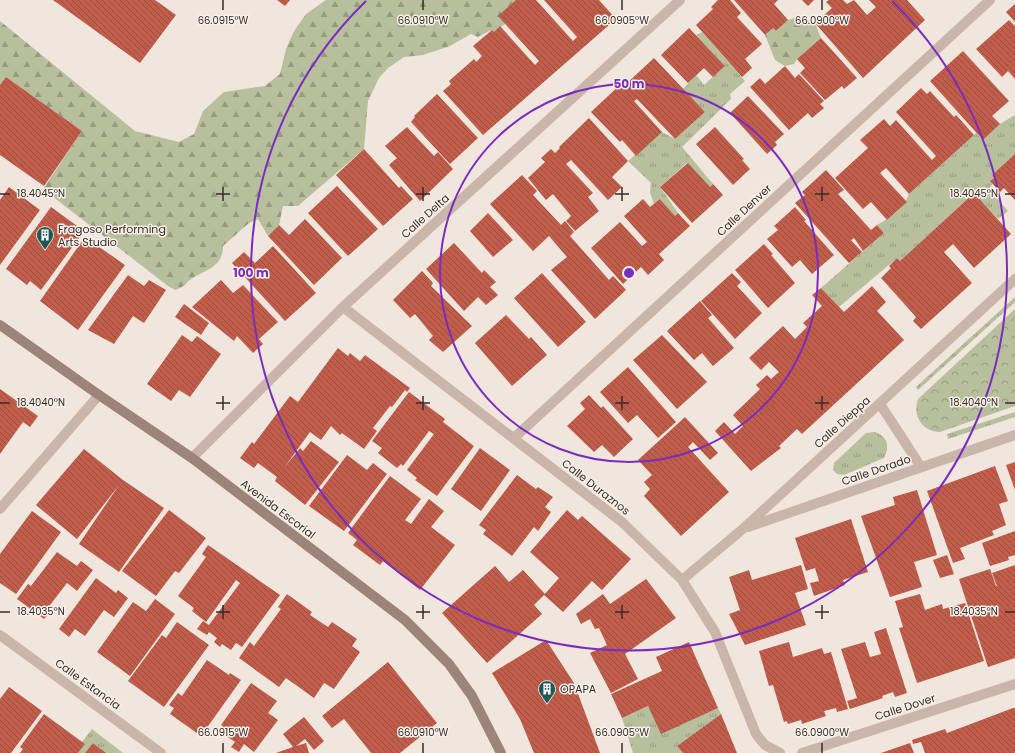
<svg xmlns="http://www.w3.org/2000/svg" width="1015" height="753" viewBox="0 0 1015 753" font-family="Poppins,sans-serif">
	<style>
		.grass { fill: url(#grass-tufts) }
		.forest { fill: url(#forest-firs) }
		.park { fill: url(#park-crowns) }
		.building { fill: url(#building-back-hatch) }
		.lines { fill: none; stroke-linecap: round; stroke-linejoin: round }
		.street { stroke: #c9b5a9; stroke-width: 10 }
		.secondary { stroke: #9c847a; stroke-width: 10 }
		.ticks { fill: none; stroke: #362c29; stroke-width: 1.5 }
		.ring { fill: none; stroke: #7b2cbf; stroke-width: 2 }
		.labels { text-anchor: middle; stroke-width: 3; stroke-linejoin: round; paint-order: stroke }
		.street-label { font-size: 11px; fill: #362c29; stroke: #f9f0e9 }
		.poi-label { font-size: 11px; fill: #362c29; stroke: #f9f0e9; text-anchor: start }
		.ticks-label { font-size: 10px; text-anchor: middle; fill: #362c29; stroke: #f9f0e9; stroke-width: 3; stroke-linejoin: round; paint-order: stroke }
		.centre { fill: #7b2cbf; stroke: #f9f0e9; stroke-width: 2 }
		.ring-label { font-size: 12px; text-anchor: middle; font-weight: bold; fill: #7b2cbf; stroke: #f9f0e9; stroke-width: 3; stroke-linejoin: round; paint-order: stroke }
	</style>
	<defs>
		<pattern id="grass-tufts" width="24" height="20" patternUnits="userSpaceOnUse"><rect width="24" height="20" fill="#b7bf9d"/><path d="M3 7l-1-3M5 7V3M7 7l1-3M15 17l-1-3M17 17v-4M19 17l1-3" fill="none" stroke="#969b80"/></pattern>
		<pattern id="forest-firs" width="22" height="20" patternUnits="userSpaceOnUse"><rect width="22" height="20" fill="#b7bf9d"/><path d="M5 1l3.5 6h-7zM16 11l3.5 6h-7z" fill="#969b80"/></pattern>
		<pattern id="park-crowns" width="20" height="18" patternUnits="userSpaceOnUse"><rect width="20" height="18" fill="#b7bf9d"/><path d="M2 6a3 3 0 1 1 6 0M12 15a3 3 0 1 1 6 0" fill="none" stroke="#969b80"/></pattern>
		<pattern id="building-back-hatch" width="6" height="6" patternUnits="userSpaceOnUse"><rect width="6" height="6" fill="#c15e4b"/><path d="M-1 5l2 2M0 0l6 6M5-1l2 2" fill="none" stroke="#9e4e3e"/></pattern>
	</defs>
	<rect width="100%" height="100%" fill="#f1e6dd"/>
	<path class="grass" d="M702 32 745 81 730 94 731 99 682 147 713 184 710 187 687 163 660 187 678 213 675 216 660 199 654 204 650 193 651 183 628 161 662 132 675 139 705 112 683 89 696 75 704 85 725 66 696 35Z
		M1015 115V154L992 175 994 178 991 181 992 184 989 189 1008 211 998 219 974 193 900 261 897 258 839 307 821 288 884 233 877 225C890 218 904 208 909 194L974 135 976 133 983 140 1000 124Z
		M1015 297V302L918 390 916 387Z
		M1015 412V417L948 439 947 434Z
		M875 432C888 437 890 446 884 458L844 475 837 474 833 470 834 463 866 433Z
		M648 706 661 733 718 708 721 714 677 746 683 753H633L622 718Z
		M92 729 123 753H106L93 743 85 753H78L85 744 82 742Z"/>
	<path class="forest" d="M326 0H516L505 24 494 32 491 30 478 37 471 34 450 46 423 55 404 57 388 68 379 78 368 101 364 149 298 206H283L279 225 268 236 258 219 249 223 223 246C223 266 208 269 193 278 185 282 186 287 175 290L168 286 43 189 82 131 6 77 0 85V21L135 131 179 142 194 134 203 111 224 92 265 86 280 74 286 49 294 31 306 14Z
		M801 16 815 23 821 38 797 59 794 64 785 66 775 60 765 35 773 28 776 31 788 20Z"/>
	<path class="park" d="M1015 309V406L940 432C922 432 912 415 918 399Z"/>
	<path class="building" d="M53 0H155L176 15 140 63Z
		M277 0H290L285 6Z
		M516 0H536L573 41 577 37 544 0H599L616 19 483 135 443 91 451 84 449 81 474 59 476 62 482 56 473 46 492 30 494 32 500 26 535 65 539 61 498 16Z
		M718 0H730L741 13 737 17 762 44 745 59 752 68 742 77 696 25 713 9 711 7Z
		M734 0H778L774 4 788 20 776 31 773 28 765 35Z
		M802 0H814L808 6Z
		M829 0H843L847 4 854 0 867 15 876 7 869 0H907L925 20 863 78 815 23 832 8 826 2Z
		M1015 4V22L1006 12Z
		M1009 20 1015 26V79L1008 71 1002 77 976 49Z
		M689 28 725 66 713 77 704 68 688 83 661 55Z
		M821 38 857 78 844 89 842 86 825 100 800 73 805 68 797 59Z
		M963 51 1009 101 992 116 1000 124 983 140 930 81Z
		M654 58 705 112 675 139 637 99 634 101 662 132 636 156 622 140 620 142 591 112 623 82 625 85Z
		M785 66 795 78 799 74 824 101 820 104 824 108 812 118 808 113 789 130 750 87 760 78 765 84Z
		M6 77 82 131 44 186 0 155V85Z
		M921 88 927 94 930 91 954 117 956 115 974 135 909 194 886 168 880 173 907 202 887 220 871 202 863 209 835 178 868 148 860 140 884 119 890 126 896 120 932 160 936 156 896 112Z
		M437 94 478 138 450 164 411 122 415 117 414 116Z
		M748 96 784 134 775 142 777 145 767 154 730 113Z
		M589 118 628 161 612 177 622 187 608 200 571 160 566 164 593 193 588 197 599 211 575 231 566 221 571 216 553 194 546 200 528 178 545 162 541 158 551 149 555 153 560 148 559 147Z
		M407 127 434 156 438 152 453 169 420 201 389 165 397 158 385 146Z
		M715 127 744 159 742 160 750 169 733 185 696 144Z
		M364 149 399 188 401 186 413 199 383 226 336 175Z
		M1015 154V200L1004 188 1000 192 990 181 994 178 992 175Z
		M688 163 710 187 713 184 723 195 692 223 660 187Z
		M826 170 844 190 838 194 871 230 877 225 884 233 863 251 854 238 851 240 862 252 849 263 795 203 805 195 802 192Z
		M522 175 537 191 533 195 561 225 565 221 574 232 570 236 609 280 613 276 626 290 595 319 551 270 567 257 549 236 533 251 490 204Z
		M337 186 378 229 348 256 308 213Z
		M9 187 40 210 0 265V200Z
		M974 193 1011 234 974 268 953 244 944 252 972 283 921 329 913 321 916 317 881 278 891 268 889 266 897 258 900 261Z
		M643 199 650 207 660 199 675 216 678 213 690 226 659 254 664 260 648 275 641 267 623 284 591 248 620 222 642 246 647 242 624 216Z
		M51 207 84 231 41 290 30 281 27 285 6 269Z
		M795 207 806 220 804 221 834 255 812 274 800 260 792 267 767 239 778 230 774 226Z
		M488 213 513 240 493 257 470 231Z
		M305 219 342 258 314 285 268 236 279 225 289 235Z
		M85 237 125 265 78 330 40 301Z
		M454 243 482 273 484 270 496 282 490 287 498 295 486 305 478 297 464 311 426 269Z
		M764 244 773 254 771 255 795 283 768 308 735 270Z
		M273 246 316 293 285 321 232 263 244 252 255 263Z
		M422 271 433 283 431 286 472 326 443 352 429 340 433 336 415 314 410 318 393 300Z
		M542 273 586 322 558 347 514 298Z
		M732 273 741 282 737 286 762 313 735 339 701 301Z
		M128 275 144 286 149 280 166 290 144 323 133 316 114 344 88 330Z
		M221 280 233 293 243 285 278 322 259 339 263 344 253 353 237 336 234 341 192 307Z
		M872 286 886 302 877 311 904 340 802 434 797 429 779 446 781 448 751 471 715 431 724 422 735 434 743 426 733 415 760 389 756 385 767 375 771 379 779 372 769 362 761 370 749 358 783 326 795 339 807 327 803 323 822 306 812 295 821 288 844 312Z
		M700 301 712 315 708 318 734 348 713 366 702 353 694 360 667 331Z
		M184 304 209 323 201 335 175 317Z
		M506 315 529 339 531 337 547 355 512 386 475 343Z
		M182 335 192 342 197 336 221 354 190 397 179 390 171 401 147 384Z
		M662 335 707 382 677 409 633 360Z
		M338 348 348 356 350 353 360 361 365 355 410 388 407 392 405 390 392 407 390 406 373 428 377 431 364 449 342 433 340 435 331 426 321 440 310 432 284 468 300 448 303 451 311 441 339 462 305 505 275 481 277 477 258 463 254 468 240 458 252 442 254 444 290 396 298 402Z
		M628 367 676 422 658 438 637 415 628 423 600 392Z
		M0 389 38 416 30 427 23 422 0 454Z
		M409 392 445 419 443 422 474 446 437 496 415 480 417 478 407 470 434 434 429 431 403 466 401 464 397 468 378 453 382 448 372 441Z
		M589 395 601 408 603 406 633 439 614 457 602 445 594 452 567 426 585 409 580 403Z
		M685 417 718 453 710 460 693 442 688 447 729 492 681 536 644 496 650 489 644 482 652 475 638 460Z
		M480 448 510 470 481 511 451 489Z
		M84 449 123 480 164 508 119 572 79 544 119 485 77 539 36 505Z
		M347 455 367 470 373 463 387 474 344 531 309 506Z
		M1015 462V490L1006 465Z
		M995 466 1008 501 999 504 1006 525 992 531 994 535 960 548 965 559 953 563 927 491Z
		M517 475 536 489 538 487 553 497 545 507 551 512 538 531 534 527 512 556 483 534 486 530 479 525Z
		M390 476 421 499 405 520 411 524 429 499 444 511 431 527 455 545 420 590 383 561 380 565 353 545 357 540 348 533Z
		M917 490 937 555 914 562 922 587 890 597 861 516 895 505 893 497Z
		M169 510 206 538 179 573 175 571 156 596 122 571Z
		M567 510 578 520 582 516 631 559 602 590 592 581 563 612 544 595 559 578 530 552Z
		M32 511 61 532 16 594 0 583V554Z
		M851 519 868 572 843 580 845 585 814 596 810 583 819 581 815 568 806 571 795 538Z
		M1015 531V555L1008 557 1009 560 990 566 982 543Z
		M208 545 280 595 242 647 236 643 231 650 222 644 220 647 214 642 217 638 209 632 207 635 197 629 203 621 209 625 240 583 236 580 206 622 192 611 194 608 178 596 206 557 202 554Z
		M57 552 77 566 81 561 93 570 77 591 67 583 47 609 50 612 44 619 17 599 28 584 31 586Z
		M947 555 954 574 940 578 933 560Z
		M801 565 808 589 795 593 806 625 745 645 729 614 740 610 729 577 749 570 752 580Z
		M1015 565V658L988 667 959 579 990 569 996 586H997L992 573Z
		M495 566 509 582 523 570 545 594 534 605 542 614 487 663 442 613Z
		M96 578 116 593 118 590 128 598 114 617 104 610 85 636 75 629 69 637 59 629Z
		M646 579 676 618 625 654 638 679 611 693 590 653 607 645 599 628 595 629 590 619 581 624 576 614 603 594 610 604Z
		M287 594 312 612 310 615 328 627 332 622 357 639 352 646 360 652 334 689 324 683 314 698 286 678 279 687 239 658 250 642 254 646 281 609 278 607Z
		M920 594 925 610 942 604 943 609 965 603 984 661 917 683 899 628 903 627 895 601Z
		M155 599 175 614 130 676 97 652 133 602 146 611Z
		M177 622 209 645 164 707 128 681 162 635 166 638Z
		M886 628 907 693 895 697 893 692 882 696 883 698 850 709 847 701 857 698 841 649 865 642 870 657 881 654 874 632Z
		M546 640 574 683 600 753H534L520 719 492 673Z
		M689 642 718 708 661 734 648 706 622 718 611 694 662 671 656 657Z
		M789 642 793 657 822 648 824 654 831 652 848 709 837 712 836 708 824 711 826 716 802 724 801 720 788 724 787 721 784 722 773 685 769 686 759 651Z
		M207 660 229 675 230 673 241 680 201 736 170 714 174 708 169 705 178 693 182 696Z
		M388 662 437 723 400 753H371L344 719 332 728 322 716Z
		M251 683 277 701 268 713 278 720 254 752 244 744 239 752 231 747 235 742 219 731 223 726 221 725Z
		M9 687 42 711 11 753H0V699Z
		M1013 708H1015V753H925L921 742 913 744 912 740 945 729 947 733Z
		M44 714 85 744 78 753H20L23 749 20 747Z
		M721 714 737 753H683L677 746Z
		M304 717 324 741 314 750 305 739 296 746 306 743 309 753H276L293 747 283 734Z
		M93 743 106 753H85Z
		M910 743 914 753H881Z"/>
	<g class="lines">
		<path class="street" d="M343 307 622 522 682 580 715 632 756 734 765 745 780 753
			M880 404 921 467
			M514 438 990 0
			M192 458 343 307 680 0
			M0 509 99 395
			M748 527 1015 435
			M682 580 744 528 1015 279
			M0 635 161 753
			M802 753 1015 684"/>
		<path class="secondary" d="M0 325 99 395 192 458 405 620 449 664 472 696 501 753"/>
	</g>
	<path class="ticks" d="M223 0V10M423 0V10M622 0V10M822 0V10M223 187V201M423 187V201M622 187V201M822 187V201M0 194H10M216 194H230M416 194H430M615 194H629M815 194H829M1005 194H1015M223 396V410M423 396V410M622 396V410M822 396V410M0 403H10M216 403H230M416 403H430M615 403H629M815 403H829M1005 403H1015M223 605V619M423 605V619M622 605V619M822 605V619M0 612H10M216 612H230M416 612H430M615 612H629M815 612H829M1005 612H1015M223 743V753M423 743V753M622 743V753M822 743V753"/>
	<g class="ring">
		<circle cx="629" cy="273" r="189"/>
		<path d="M892 1A378 378 0 1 1 366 1"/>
	</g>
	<defs>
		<g id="building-pin" transform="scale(0.9)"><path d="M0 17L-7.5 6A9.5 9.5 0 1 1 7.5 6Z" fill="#205655" stroke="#f9f0e9"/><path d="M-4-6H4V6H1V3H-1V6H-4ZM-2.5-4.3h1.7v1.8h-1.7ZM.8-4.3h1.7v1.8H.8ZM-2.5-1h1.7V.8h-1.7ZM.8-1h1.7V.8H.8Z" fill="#fff"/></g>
	</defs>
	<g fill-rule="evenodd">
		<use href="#building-pin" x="45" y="235"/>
		<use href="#building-pin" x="547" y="689"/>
	</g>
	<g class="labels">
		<g class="street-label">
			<text transform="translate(744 210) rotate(-43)" y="4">Calle Denver</text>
			<text transform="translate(425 216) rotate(-42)" y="4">Calle Delta</text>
			<text transform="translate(842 422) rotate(-42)" y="4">Calle Dieppa</text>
			<text transform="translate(876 470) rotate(-19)" y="4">Calle Dorado</text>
			<text transform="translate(596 487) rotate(38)" y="4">Calle Duraznos</text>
			<text transform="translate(278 509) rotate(37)" y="4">Avenida Escorial</text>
			<text transform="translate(88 684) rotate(36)" y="4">Calle Estancia</text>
			<text transform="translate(905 707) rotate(-18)" y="4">Calle Dover</text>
		</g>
		<g class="poi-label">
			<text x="58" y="233">Fragoso Performing<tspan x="58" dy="13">Arts Studio</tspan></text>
			<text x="560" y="693">OPAPA</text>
		</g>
	</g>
	<g class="ticks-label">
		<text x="223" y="24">66.0915°W</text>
		<text x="423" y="24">66.0910°W</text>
		<text x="622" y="24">66.0905°W</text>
		<text x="822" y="24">66.0900°W</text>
		<text x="41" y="197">18.4045°N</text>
		<text x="974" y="197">18.4045°N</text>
		<text x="41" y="406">18.4040°N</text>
		<text x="974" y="406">18.4040°N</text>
		<text x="41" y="615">18.4035°N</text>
		<text x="974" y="615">18.4035°N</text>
		<text x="223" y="736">66.0915°W</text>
		<text x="423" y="736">66.0910°W</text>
		<text x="622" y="736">66.0905°W</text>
		<text x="822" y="736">66.0900°W</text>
	</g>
	<circle cx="629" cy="273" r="6" class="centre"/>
	<g class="ring-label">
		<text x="629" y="88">50 m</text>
		<text x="251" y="277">100 m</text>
	</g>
</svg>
